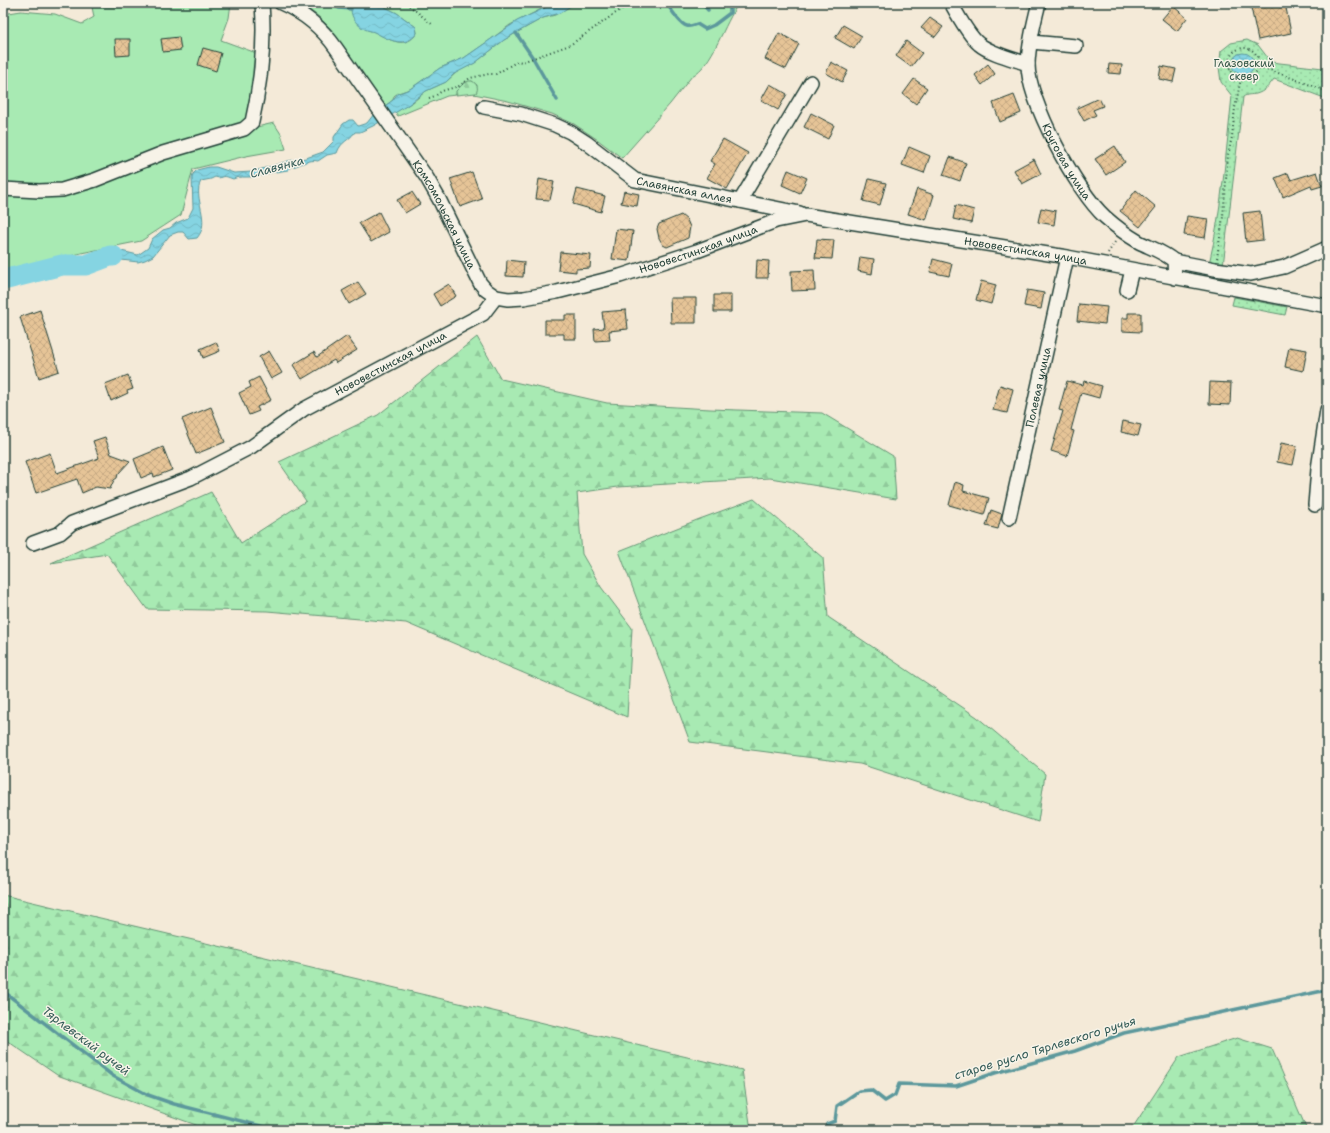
<svg xmlns="http://www.w3.org/2000/svg" width="1330" height="1133" viewBox="0 0 1330 1133" font-family="'Shantell Sans',sans-serif">
	<style>
		.green { fill: #a8eab3; stroke: #649474 }
		.forest { fill: url(#forest-firs); stroke: #649474 }
		.park { fill: url(#park-dots); stroke: #649474 }
		.water { fill: url(#water-waves); stroke: #5c989c }
		.lines { fill: none; stroke-linecap: round; stroke-linejoin: round }
		.stream { stroke: #5c989c; stroke-width: 3.5 }
		.river { stroke: #85d4e2; stroke-width: 21 }
		.building { fill: url(#building-cross-hatch); stroke: #1f3d34 }
		.minor-casing { stroke: #1f3d34; stroke-width: 16 }
		.path { stroke: #1f3d34; stroke-width: 2; stroke-dasharray: 1 3; stroke-linecap: butt }
		.minor { stroke: #f7f3e8; stroke-width: 13 }
		.labels { text-anchor: middle; stroke-width: 3; stroke-linejoin: round; paint-order: stroke }
		.park-label { font-size: 11px; fill: #345747; stroke: #f7f3e8 }
		.street-label { font-size: 11px; fill: #1f3d34; stroke: #f7f3e8 }
		.water-label { font-size: 12px; font-style: italic; fill: #335b57; stroke: #f7f3e8 }
	</style>
	<defs>
		<pattern id="forest-firs" width="22" height="20" patternUnits="userSpaceOnUse"><rect width="22" height="20" fill="#a8eab3"/><path d="M5 1l3.5 6h-7zM16 11l3.5 6h-7z" fill="#90ca9b"/></pattern>
		<pattern id="park-dots" width="8" height="8" patternUnits="userSpaceOnUse"><rect width="8" height="8" fill="#a8eab3"/><path d="M2 2h.1M6 6h.1" fill="none" stroke="#90ca9b" stroke-width="1.8" stroke-linecap="round"/></pattern>
		<pattern id="water-waves" width="16" height="10" patternUnits="userSpaceOnUse"><rect width="16" height="10" fill="#85d4e2"/><path d="M0 5q4-4 8 0t8 0" fill="none" stroke="#72b7c2"/></pattern>
		<pattern id="building-cross-hatch" width="8" height="8" patternUnits="userSpaceOnUse"><rect width="8" height="8" fill="#e6c497"/><path d="M0 0l8 8M0 8l8-8" fill="none" stroke="#c5a983"/></pattern>
	</defs>
	<rect width="100%" height="100%" fill="#f4ead8"/>
	<filter id="ink" filterUnits="userSpaceOnUse"><feTurbulence type="fractalNoise" baseFrequency=".025" numOctaves="2"/><feDisplacementMap in="SourceGraphic" scale="8" xChannelSelector="R" yChannelSelector="G"/><feConvolveMatrix kernelMatrix="1 2 1 2 8 2 1 2 1" color-interpolation-filters="sRGB"/></filter>
	<g filter="url(#ink)">
		<path class="green" d="M166 3H231L229 18 221 40 259 54 248 129 274 123 281 134 286 149 246 156 193 169 181 215 141 241 81 253 3 275V14L21 11 55 14 82 24 94 17 92 7H132Z
			M300 3H355L351 9C356 15 360 24 366 29 369 31 372 31 375 32 389 40 406 50 417 33L416 27 397 13 377 3H553L510 25 490 40 464 58 440 68 410 89 398 93 394 96 393 100 385 106 331 29 319 17Z
			M575 3H739C724 23 713 65 692 76L670 104 622 158 598 140 574 124 552 114 508 101 474 94 476 93 477 85 472 81C465 84 457 87 456 95L447 96 398 116 395 112 413 102 426 91 446 82 458 71 475 63 504 40 516 33 543 18 555 15Z"/>
		<path class="forest" d="M469 81H472C477 84 479 88 476 93L456 95V91L464 83Z
			M477 337 501 379 607 403 710 409 822 413 893 456 896 499 770 478 618 487 577 493 582 554 601 587 632 628 627 717 406 623 267 611 147 609 107 554 51 563 211 492 241 543 306 501 279 462 378 415Z
			M754 499 823 558 828 617 977 717 1045 774 1038 822 860 764 690 742 619 551 697 520Z
			M3 895 742 1070 751 1130H210L57 1075 3 1038Z
			M1237 1038 1272 1049 1307 1130H1131L1179 1057Z"/>
		<path class="park" d="M1247 40 1258 45 1271 62 1323 68V83L1327 85V99L1274 79C1269 86 1264 92 1256 94 1251 95 1247 94 1243 97L1223 266 1209 264C1222 209 1226 152 1232 96L1221 82 1219 67 1221 51 1231 43Z
			M1234 297 1287 307 1285 315 1232 305Z"/>
		<path class="water" d="M355 3H377L397 13 416 27 417 33C406 49 389 40 376 33 373 31 370 31 367 30 358 27 351 18 351 9Z
			M553 3H575L560 13 543 18 516 33 504 40 475 63 454 74 446 82 426 91 408 105 373 126 360 132H355C349 141 341 141 337 153L327 155 318 161C310 159 301 164 293 167L291 166 288 170 269 173 262 176 260 175C251 179 241 175 233 179 227 177 225 175 219 178L215 177 211 179 201 181C192 198 212 221 197 238L189 239 183 232H178L170 235 153 256 145 260 138 262 113 259 102 264 88 267 82 259 91 255 117 250 138 255 148 248 152 239 163 230 170 228 176 223 188 218 193 208 192 178 193 174 197 170 209 167H216L234 173 252 172 288 161 306 158 323 152 334 141V137L343 124 349 120H353L358 126 367 123 374 114 393 100 397 94 410 89 440 68 464 58 517 21 545 8Z
			M1232 64a11 11 0 1 1 22 0a11 11 0 1 1-22 0Z"/>
		<g class="lines">
			<path class="stream" d="M328 3 339 8 351 9
				M667 3C670 9 681 25 687 26 690 27 694 25 697 24L705 29 714 25 730 13V8
				M702 3 708 10
				M516 33 533 58 557 100
				M3 991 113 1076 148 1095 174 1104 277 1130
				M825 1130 827 1124 835 1121 837 1106 859 1091 871 1090 885 1101 895 1095 899 1084 956 1086 995 1073 1075 1051 1124 1033 1327 990"/>
			<path class="river" d="M3 280 62 265H86L110 256H113"/>
		</g>
		<path class="building" d="M1250 3H1285L1291 33 1258 40Z
			M1173 6 1187 18 1177 31 1162 19Z
			M930 18 943 27 935 37 921 28Z
			M843 25 862 36 854 49 835 38Z
			M779 33 799 44 786 69 765 59Z
			M179 37 181 50 163 52 161 39Z
			M115 39H130V55L116 56Z
			M906 41 922 53 911 67 896 56Z
			M203 48 221 53 216 71 198 65Z
			M831 62 848 71 842 82 826 73Z
			M988 64 995 74 982 85 975 75Z
			M1109 64 1122 65 1121 74 1108 73Z
			M1161 66 1176 69 1173 82 1159 79Z
			M914 79 927 88 916 104 903 94Z
			M770 84 787 94 778 110 761 100Z
			M1014 95 1021 113 1000 122 993 103Z
			M1099 98 1103 106 1093 110 1096 115 1084 121 1077 108Z
			M811 113 834 125 828 139 804 127Z
			M723 139 748 153 727 189 707 178 715 164 710 161Z
			M1115 146 1125 162 1106 175 1095 159Z
			M909 147 930 156 924 173 902 165Z
			M950 157 966 163 960 181 943 175Z
			M1034 159 1041 174 1022 184 1014 170Z
			M788 170 807 178 800 193 782 185Z
			M472 172 482 199 460 207 450 179Z
			M1317 172 1322 186 1312 189 1311 185 1283 197 1275 178 1288 173 1291 180Z
			M539 179 554 182 550 200 536 199Z
			M869 179 886 183 880 205 863 201Z
			M577 189 605 196 601 212 573 204Z
			M917 189 934 195 926 220 908 214Z
			M1136 190 1156 207 1140 227 1120 211Z
			M624 191 639 194 637 206 621 203Z
			M412 192 420 204 405 213 397 200Z
			M956 205 974 210 971 223 953 219Z
			M1041 208 1056 211 1054 225 1038 222Z
			M1260 211 1263 240 1246 242 1243 213Z
			M379 212 389 232 371 242 359 223Z
			M681 215 687 220 690 227 688 238 667 247 663 245 659 238 657 229 659 224Z
			M1187 216 1208 219 1205 238 1184 235Z
			M616 229 633 231 629 261 612 259Z
			M817 239 834 240 832 259 815 258Z
			M560 252 591 255 590 268 576 269V272L558 270Z
			M860 257 874 259 872 274 858 271Z
			M933 259 952 264 949 276 930 272Z
			M507 260 524 262 523 277 506 276Z
			M757 260 769 261 768 278H756Z
			M814 270 815 290 792 291 791 271Z
			M981 281 996 285 991 304 976 300Z
			M358 282 366 294 349 304 342 291Z
			M449 284 456 296 440 306 433 294Z
			M1027 290 1044 293 1041 309 1024 306Z
			M714 295H731V312H714Z
			M670 298H696V323H671Z
			M1079 304 1107 307 1105 324 1077 321Z
			M40 310 59 371 39 378 20 317Z
			M626 310 628 329 609 331 610 340 595 341 594 329 604 328 602 312Z
			M1128 313H1141V332L1122 331V318H1128Z
			M565 315H576V339H564V334H545V320H565Z
			M347 336 357 350 336 363 334 360 302 379 293 365 314 352 317 357Z
			M216 342 220 351 203 358 200 349Z
			M1289 347 1307 350 1303 371 1285 367Z
			M269 351 282 373 271 379 259 357Z
			M128 375 133 389 127 391 128 393 111 401 105 384Z
			M259 377 271 400 257 407 259 411 249 415 239 393 251 387 249 382Z
			M1067 381 1083 385 1084 381 1102 386 1099 398 1081 393 1071 430 1074 431 1067 456 1051 451 1063 411 1059 410Z
			M1210 382 1231 383 1230 405 1209 404Z
			M1000 385 1013 389 1007 413 993 410Z
			M211 407 225 442 196 454 182 419Z
			M1123 421 1141 425 1138 436 1121 432Z
			M105 437 111 454 130 461 118 474 117 478 114 480 110 489 96 487 82 493 77 479 36 493 25 462 50 453 57 473 99 458 93 441Z
			M1281 443 1297 446 1293 465 1277 462Z
			M163 447 172 470 154 477 153 473 141 478 134 459Z
			M955 482 964 485 963 491 989 498 984 515 949 505Z
			M991 510 1002 514 998 529 986 526Z"/>
		<g class="lines">
			<g class="minor-casing">
				<g id="minor">
					<path id="s1" d="M281 3C304 13 322 28 336 48L427 178 439 199 480 283 486 290 496 297 508 299 524 298 557 292 620 276 697 251 776 221 806 215 1067 257 1327 306"/>
					<path d="M951 3C957 14 970 37 979 44 991 54 1014 59 1028 64"/>
					<path id="s2" d="M1039 3C1034 22 1029 43 1028 63 1027 100 1077 192 1105 217 1115 226 1127 235 1139 242 1151 248 1164 252 1174 261L1175 278"/>
					<path d="M1031 42 1076 46"/>
					<path id="s3" d="M484 107 521 114 555 125 570 132 587 143 635 180 800 213"/>
					<path d="M3 189 39 191 62 190 95 180 163 153 244 129 252 122C261 83 265 42 262 3"/>
					<path d="M740 201 811 82"/>
					<path d="M1174 261 1215 269 1251 274 1284 267 1327 248"/>
					<path d="M1127 290 1132 270"/>
					<path d="M1315 505 1318 469 1327 410"/>
					<path id="s4" d="M1009 518 1067 257"/>
					<path id="s5" d="M33 543 60 533 72 523 191 478 251 447 304 409 483 314 496 297"/>
				</g>
			</g>
			<path class="path" d="M406 3 433 25
				M1229 63a15 15 0 1 1 30 0a15 15 0 1 1-30 0Z
				M1259 68 1270 70 1327 91
				M429 98 435 96 442 91 459 86 470 78 489 74H496L518 61 522 62 570 45 623 8 642 3
				M1108 253 1115 242
				M1217 258 1223 217 1228 155 1232 137 1235 108 1241 78"/>
			<use href="#minor" class="minor"/>
		</g>
	</g>
	<g class="labels">
		<g class="park-label">
			<text x="1244" y="67">Глазовский<tspan x="1244" dy="13">сквер</tspan></text>
		</g>
		<g class="street-label">
			<text dy="4" stroke="none"><textPath href="#s2" startOffset="168">Круговая улица</textPath></text>
			<text dy="4" stroke="none"><textPath href="#s3" startOffset="221">Славянская аллея</textPath></text>
			<text dy="4" stroke="none"><textPath href="#s1" startOffset="271">Комсомольская улица</textPath></text>
			<text dy="4" stroke="none"><textPath href="#s1" startOffset="579">Нововестинская улица</textPath></text>
			<text dy="4" stroke="none"><textPath href="#s1" startOffset="915">Нововестинская улица</textPath></text>
			<text dy="4" stroke="none"><textPath href="#s5" startOffset="402">Нововестинская улица</textPath></text>
			<text dy="4" stroke="none"><textPath href="#s4" startOffset="134">Полевая улица</textPath></text>
		</g>
		<g class="water-label">
			<text transform="translate(277 167) rotate(-15)" y="4">Славянка</text>
			<text transform="translate(86 1041) rotate(37)" y="4">Тярлевский ручей</text>
			<text transform="translate(1045 1048) rotate(-17)" y="4">старое русло Тярлевского ручья</text>
		</g>
	</g>
	<rect width="1330" height="1133" fill="none" stroke="#f7f3e8" stroke-width="16"/>
	<rect x="8" y="8" width="1314" height="1117" fill="none" stroke="#1f3d34" stroke-width="1.5" filter="url(#ink)"/>
</svg>
